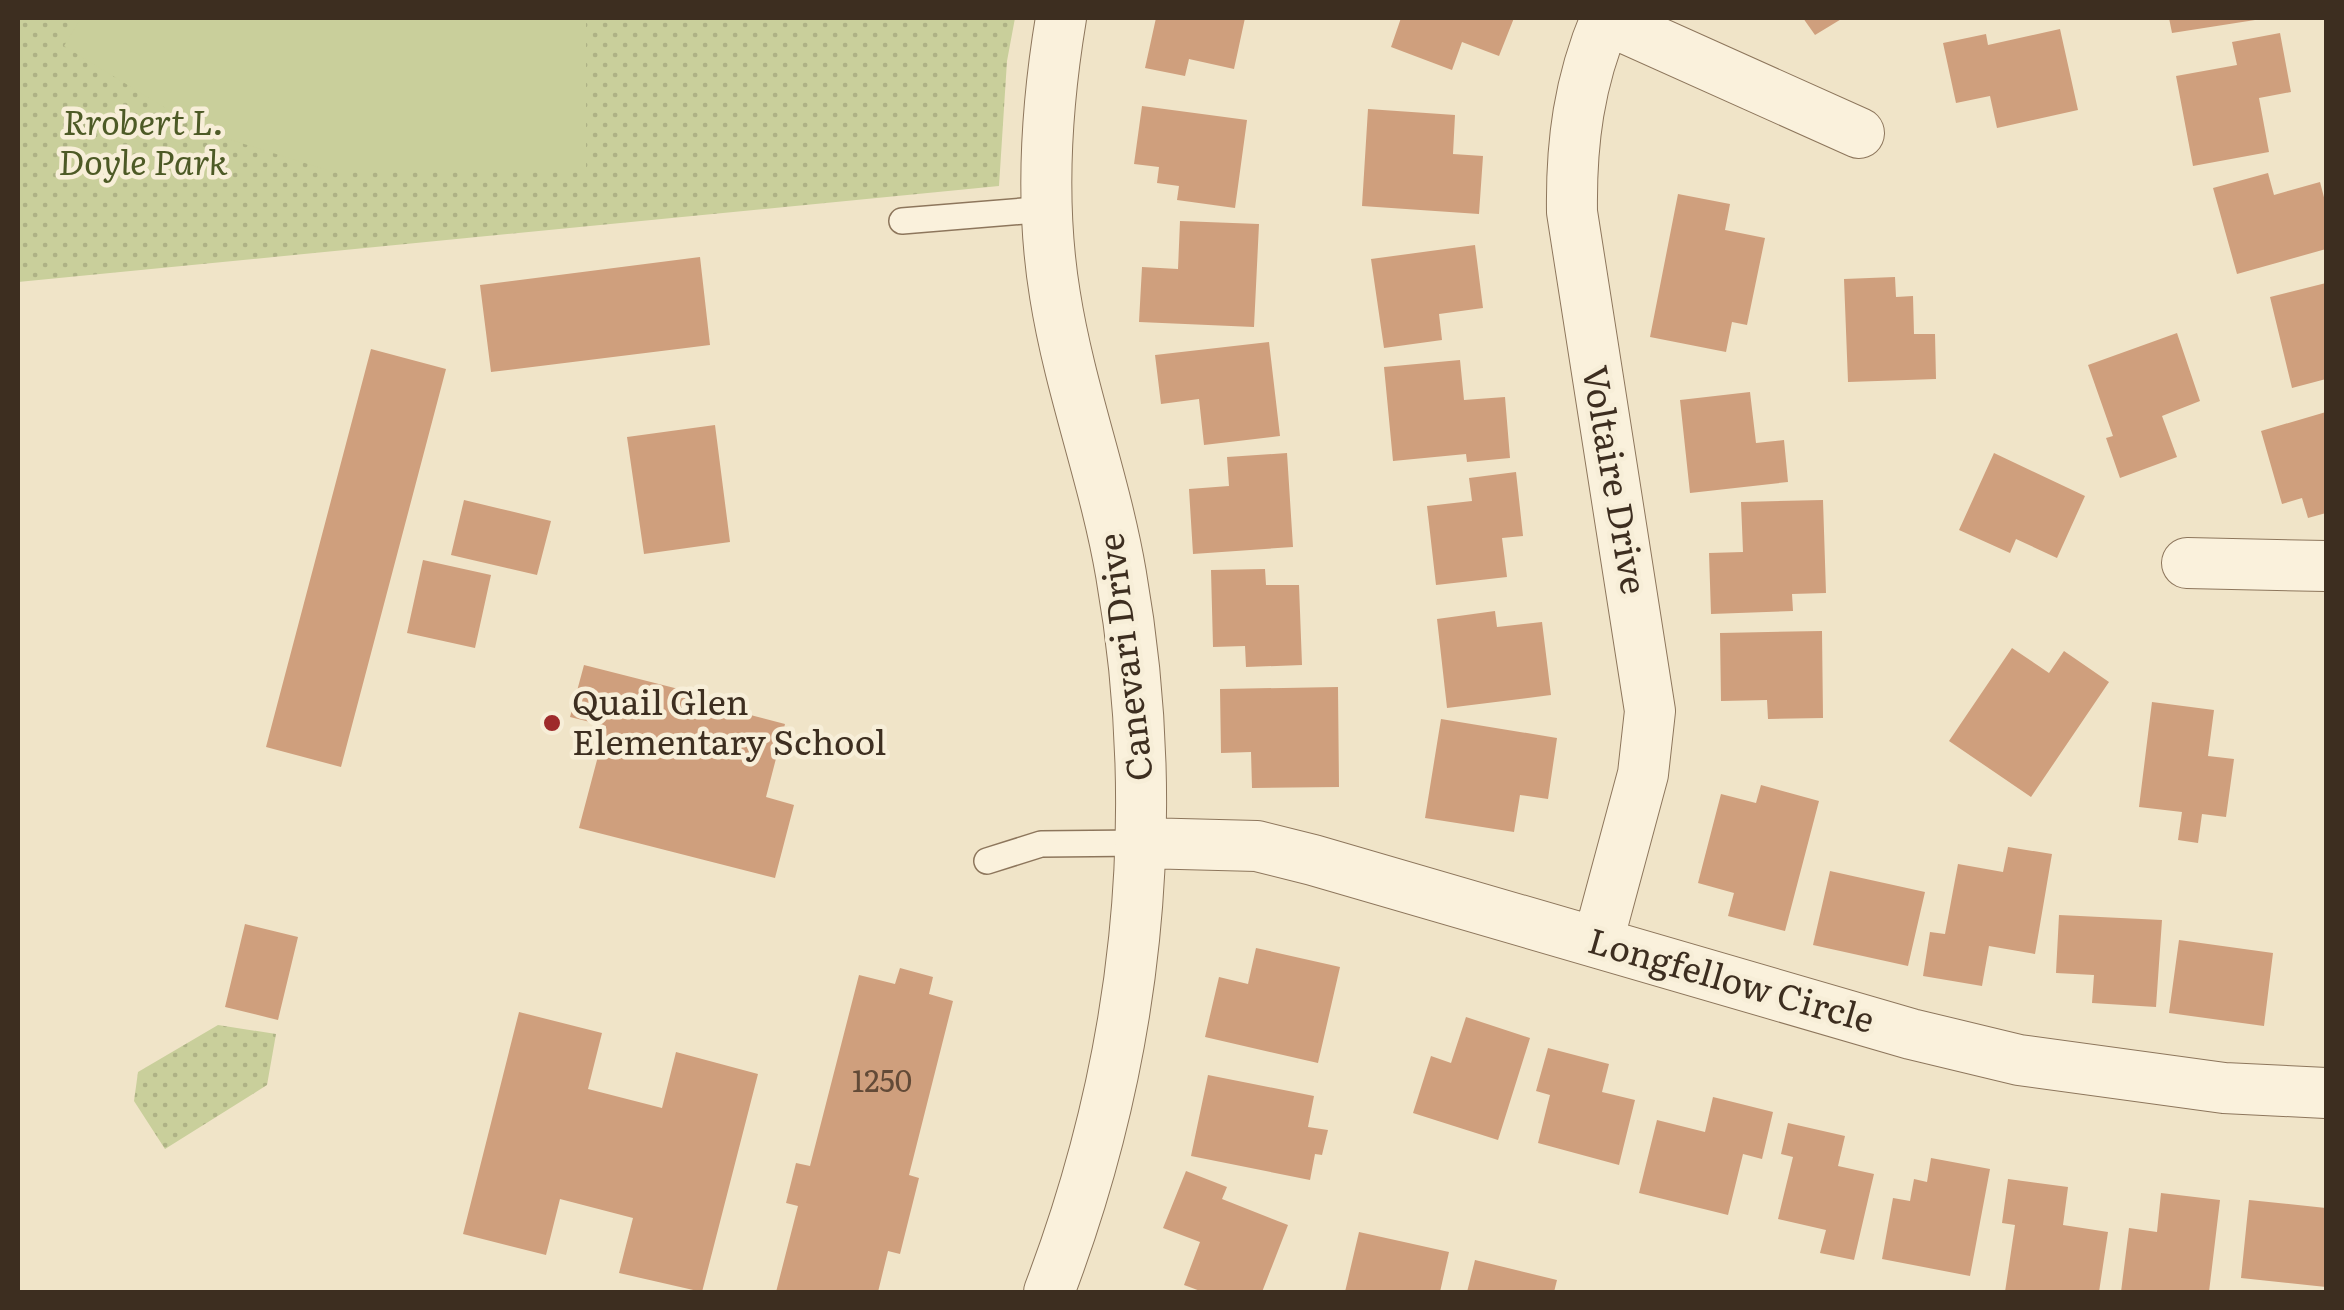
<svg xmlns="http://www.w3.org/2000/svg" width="2344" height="1310" viewBox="0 0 2344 1310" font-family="Literata,serif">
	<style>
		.park { fill: url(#park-dots) }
		.pitch { fill: #c9cf9b }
		.building { fill: #cf9f7d }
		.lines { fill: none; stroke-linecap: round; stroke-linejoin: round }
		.lane-casing { stroke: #8d765c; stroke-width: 28 }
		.street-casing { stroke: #8d765c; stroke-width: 52 }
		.lane { stroke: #faf1dc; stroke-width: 25 }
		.street { stroke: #faf1dc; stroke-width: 50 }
		.poi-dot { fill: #9e2a2b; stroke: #f7eed8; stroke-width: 4 }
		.labels { text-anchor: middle; stroke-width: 9; stroke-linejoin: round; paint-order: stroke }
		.number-label { font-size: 30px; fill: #624a37 }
		.park-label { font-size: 35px; font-style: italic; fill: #4d5a26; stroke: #f7eed8 }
		.street-label { font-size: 35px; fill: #3d2e20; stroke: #f7eed8 }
		.poi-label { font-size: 35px; fill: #3d2e20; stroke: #f7eed8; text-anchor: start }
	</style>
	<defs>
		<pattern id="park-dots" width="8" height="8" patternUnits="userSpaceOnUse" patternTransform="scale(2.5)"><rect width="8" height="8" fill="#c9cf9b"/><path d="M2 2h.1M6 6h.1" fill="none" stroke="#aeb285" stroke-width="1.8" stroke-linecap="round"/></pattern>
	</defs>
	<rect width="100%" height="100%" fill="#f0e4c8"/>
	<path class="park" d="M18 18H1015L1007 61 999 186 18 282Z
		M218 1025 276 1034 267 1085 165 1149 134 1101 138 1072Z"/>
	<path class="pitch" d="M81 18H586V170H327L203 131 64 46Z"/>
	<path class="building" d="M1156 18H1245L1234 69 1189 59 1185 76 1145 68Z
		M1401 18H1514L1499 56 1462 42 1452 70 1391 47Z
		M1803 18H1843L1815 35Z
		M2169 18H2255V20L2172 33Z
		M2060 29 2078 110 1997 128 1990 96 1956 103 1943 43 1986 34 1988 45Z
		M2280 33 2291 92 2259 98 2269 152 2193 166 2176 76 2237 65 2232 42Z
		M1142 106 1247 120 1235 208 1177 200 1179 186 1157 183 1159 167 1134 164Z
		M1368 109 1455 115 1453 154 1483 156 1479 214 1362 206Z
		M2268 173 2274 195 2320 182 2326 205V249L2237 274 2213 188Z
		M1678 194 1730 204 1725 230 1765 238 1747 325 1732 322 1726 352 1650 337Z
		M1180 221 1259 224 1254 327 1139 322 1142 267 1178 269Z
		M1475 245 1483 308 1439 314 1442 340 1384 348 1371 259Z
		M700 257 710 345 491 372 480 285Z
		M1895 277 1896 297 1913 296 1914 334H1935L1936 379 1848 382 1844 279Z
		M2326 283V379L2292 388 2270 297Z
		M2177 333 2200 401 2162 416 2177 457 2120 478 2106 438 2113 436 2088 365Z
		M1269 342 1280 436 1204 445 1199 399 1161 404 1155 355Z
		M371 349 446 369 341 767 266 747Z
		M1460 360 1464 400 1505 397 1510 458 1467 462 1466 454 1393 461 1384 367Z
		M1750 392 1756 443 1784 440 1788 482 1690 493 1680 400Z
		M2326 412V513L2308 518 2302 498 2282 504 2261 431Z
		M715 425 730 542 644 554 627 437Z
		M1287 453 1293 547 1193 554 1189 489 1229 486 1227 457Z
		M1994 453 2085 496 2057 558 2016 539 2010 553 1959 530Z
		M1516 472 1523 536 1502 538 1507 577 1436 585 1427 506 1472 501 1469 478Z
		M464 500 551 521 537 575 451 555Z
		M1823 500 1826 593 1792 594 1793 611 1711 614 1709 553 1743 552 1741 502Z
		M423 560 491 575 475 648 407 633Z
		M1265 569 1266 585H1299L1302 665 1246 667 1245 646 1213 647 1211 570Z
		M1495 611 1497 627 1542 622 1551 695 1447 708 1437 619Z
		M1822 631 1823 718 1768 719 1767 700 1721 701 1720 633Z
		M2012 648 2049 673 2064 651 2109 682 2031 797 1949 741Z
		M584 665 710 697 708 704 785 724 766 797 794 805 775 878 579 828 606 726 570 717Z
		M1338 687 1339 787 1252 788 1251 752 1221 753 1220 689Z
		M2152 702 2214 710 2208 756 2234 759 2226 817 2202 814 2198 843 2178 840 2182 812 2139 807Z
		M1441 719 1557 738 1548 799 1520 795 1514 832 1425 818Z
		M1761 785 1819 801 1785 931 1728 916 1734 893 1698 883 1721 794 1756 803Z
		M2008 847 2052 854 2035 954 1989 946 1982 986 1923 976 1930 932 1945 934 1958 864 2003 872Z
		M1830 871 1925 892 1908 966 1813 945Z
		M2059 915 2162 920 2156 1007 2092 1003 2094 975 2056 973Z
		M245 924 298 937 278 1020 225 1007Z
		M2179 940 2273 953 2264 1026 2169 1013Z
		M1256 948 1340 967 1318 1063 1205 1037 1219 977 1248 984Z
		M900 968 933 977 929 994 953 1001 909 1175 919 1178 900 1254 888 1251 878 1292H776L798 1206 786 1203 796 1163 810 1166 859 975 895 984Z
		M519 1012 602 1033 588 1089 662 1108 676 1052 758 1074 702 1292 619 1273 633 1218 560 1199 546 1255 463 1234Z
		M1466 1017 1530 1038 1498 1140 1413 1113 1431 1056 1451 1063Z
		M1548 1048 1609 1064 1602 1092 1635 1100 1619 1165 1538 1143 1550 1095 1536 1091Z
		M1208 1075 1314 1096 1308 1127 1328 1130 1322 1155 1315 1154 1310 1180 1191 1156Z
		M1713 1097 1773 1112 1762 1159 1743 1154 1728 1215 1639 1193 1657 1120 1705 1132Z
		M1788 1123 1845 1136 1838 1166 1874 1174 1854 1260 1820 1253 1826 1230 1778 1219 1793 1157 1781 1154Z
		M1931 1158 1990 1169 1970 1276 1882 1259 1893 1198 1910 1201 1914 1179 1927 1182Z
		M1186 1171 1227 1187 1222 1199 1288 1225 1262 1292H1203L1184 1285 1200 1242 1163 1228Z
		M2008 1179 2068 1187 2063 1225 2108 1232 2099 1292H2005L2015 1225 2002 1223Z
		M2161 1193 2220 1200 2209 1292H2121L2129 1228 2157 1232Z
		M2249 1200 2326 1208V1287L2241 1278Z
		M1359 1232 1449 1252 1440 1292H1345Z
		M1475 1260 1557 1280 1554 1292H1467Z"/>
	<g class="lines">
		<g class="lane-casing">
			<path id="lane" d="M902 221 1048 209
				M987 861 1041 844 1142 843"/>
		</g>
		<g class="street-casing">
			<path id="street" d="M1605 19 1859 133
				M2187 563 2326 566
				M1142 843 1257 846 1313 860 1911 1034 2019 1060 2224 1088 2326 1093
				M1598 941 1643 774 1650 711 1572 212C1571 142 1579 82 1606 18
				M1049 1292C1137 1061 1164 819 1121 574 1105 480 1070 390 1055 295 1040 204 1046 108 1061 18"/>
		</g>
		<use href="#lane" class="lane"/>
		<use href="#street" class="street"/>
	</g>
	<circle class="poi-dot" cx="552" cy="723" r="10"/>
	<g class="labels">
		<g class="number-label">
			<text x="882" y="1092">1250</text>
		</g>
		<g class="park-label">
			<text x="143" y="135">Rrobert L.<tspan x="143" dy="40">Doyle Park</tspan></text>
		</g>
		<g class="street-label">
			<text transform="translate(1614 480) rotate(80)" y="12">Voltaire Drive</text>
			<text transform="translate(1126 657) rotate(-97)" y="12">Canevari Drive</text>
			<text transform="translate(1731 981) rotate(16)" y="12">Longfellow Circle</text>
		</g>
		<g class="poi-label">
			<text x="572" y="715">Quail Glen<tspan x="572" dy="40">Elementary School</tspan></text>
		</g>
	</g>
	<rect width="2344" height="1310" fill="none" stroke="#3d2e20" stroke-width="40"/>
</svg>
